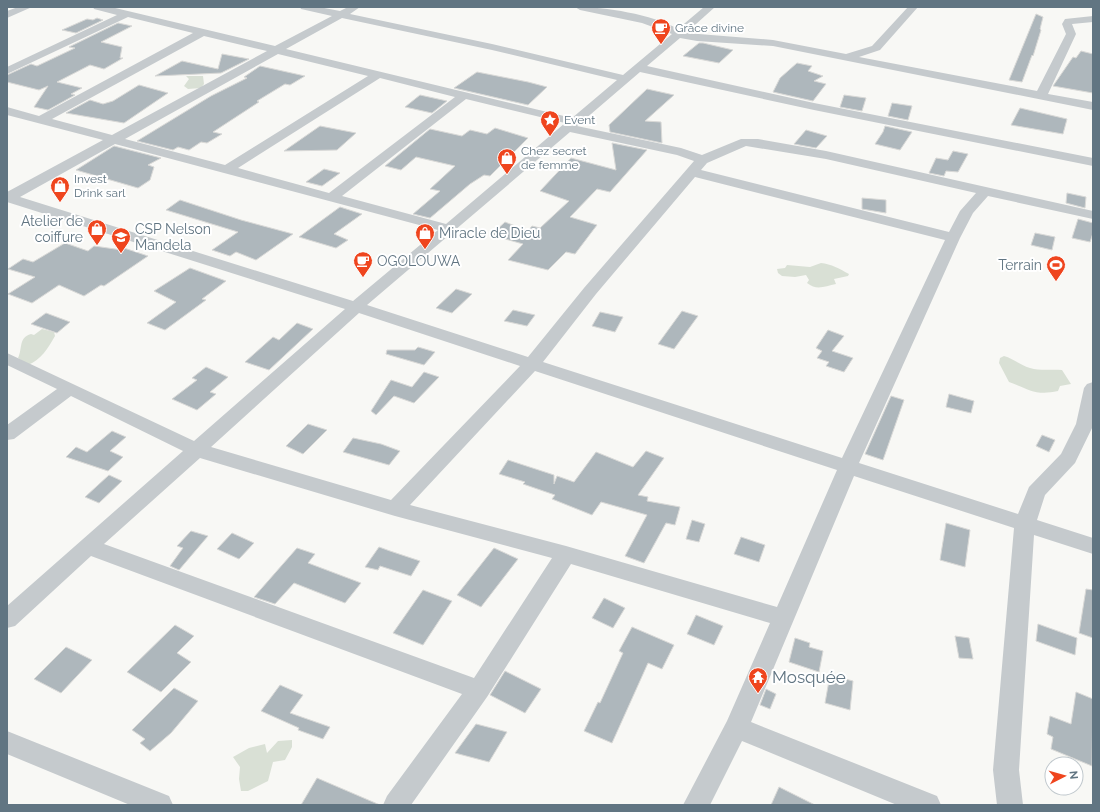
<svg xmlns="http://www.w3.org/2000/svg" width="1100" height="812" viewBox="0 0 1100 812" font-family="Raleway,sans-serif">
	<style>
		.green { fill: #d9e0d5 }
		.building { fill: #aeb7bc; stroke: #d9d9d7 }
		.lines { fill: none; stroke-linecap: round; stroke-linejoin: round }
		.minor { fill: #c5cacd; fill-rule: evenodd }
		.labels { text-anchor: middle; stroke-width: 4; stroke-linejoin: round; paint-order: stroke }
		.far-poi-label { font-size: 12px; fill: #617582; stroke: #fff; text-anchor: start }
		.poi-label { font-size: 14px; fill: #617582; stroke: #fff; text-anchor: start }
		.near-poi-label { font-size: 17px; fill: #617582; stroke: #fff; text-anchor: start }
	</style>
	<rect width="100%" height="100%" fill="#f8f8f5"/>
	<path class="green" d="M186 76H203L204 84 201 88 188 89 184 86 189 79Z
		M821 263C831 264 840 269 849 274L848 276 834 279 836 284C825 286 817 291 807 283L809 280 806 275 795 277 782 276 778 273 777 269 785 268 787 265 810 267Z
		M42 329 54 332 55 336C48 348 41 360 28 365L18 358C23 348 18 338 31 334L34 335Z
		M1004 356C1014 359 1020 365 1030 368 1040 371 1051 369 1062 370L1071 384 1060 386 1058 391C1035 396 1029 389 1009 382L999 363 1000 358Z
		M292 740V747L285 760 273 762 268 781 248 791H241L239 779 240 767 233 757 249 748 265 744 267 753 278 741Z"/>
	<path class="building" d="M1036 14 1043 17 1040 29 1041 30 1033 56 1032 55 1022 82 1009 80Z
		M97 18 103 20 76 33 62 30 87 19 93 20Z
		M118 23 132 26 101 42 122 47 120 58H123L104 69 90 65 57 82 82 88 71 94 75 95 48 110 34 107 48 86 39 90 7 82V75L31 64 37 66 75 48 69 47Z
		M699 43H703L733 50 719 63 683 56Z
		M1081 51 1093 54V93L1053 86 1073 57 1076 58Z
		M222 54 249 59 221 73 155 76 182 61 218 69Z
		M797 63 812 66 808 71 823 76 814 81 826 84 813 101 773 92 780 78Z
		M260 66 305 76 290 85 285 84 257 101 259 102 213 132 222 134 207 143 201 142 189 150 178 147 173 150 137 141 211 96 247 78 244 77Z
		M477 72 528 82 547 87 528 105 454 88Z
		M139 85 168 93 124 123 66 113 90 100 103 104 113 101Z
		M647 89 674 95 645 121 661 122 662 143 610 132 609 125Z
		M420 95 447 101 432 113 405 107Z
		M844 95 866 98 862 111 840 107Z
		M892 103 912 106 908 120 888 116Z
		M1020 108 1067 119 1063 134 1011 125Z
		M320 126 356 133 337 150 284 151Z
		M885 126 912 132 900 150 875 144 883 132Z
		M495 128 528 138 490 176 484 175 470 184 430 218 413 214 440 191 430 189 455 166 416 157 401 170 385 166 430 129 462 136 470 130 487 134Z
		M806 130 827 136 816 148 794 144Z
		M612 143 647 150 610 192 597 189 570 217 597 225 575 254 566 252 548 270 508 260 523 244 491 235 505 222 528 231 532 226 540 228 569 201 540 191 571 158 616 170Z
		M114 146 161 158 148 165 154 167 150 180 138 188 76 170Z
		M953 151 968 154 958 172 946 171 944 176 929 173 936 158 948 160Z
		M324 169 340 173 322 186 306 182Z
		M1067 193 1086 197 1085 208 1066 203Z
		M862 198 886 200V213L862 209Z
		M180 200 241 220 293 234 256 260 236 252 230 256 212 250 238 232 166 210Z
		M340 207 362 214 334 234 348 240 336 248 299 237Z
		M1078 219 1093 223V233L1090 242 1072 238Z
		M1035 233 1055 237 1052 250 1031 245Z
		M65 243 88 251 94 246 122 250 124 248 148 256 104 286 101 285 84 296 59 285 32 303 8 294 35 277 8 269 23 259 33 262Z
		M190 268 226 281 202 299 206 300 165 330 147 323 176 302 154 291Z
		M456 289 472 294 452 313 436 308Z
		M513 310 535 315 527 326 504 321Z
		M682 311 698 316 674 349 658 344Z
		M600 312 623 317 615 332 592 326Z
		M46 313 70 322 57 333 31 324Z
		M297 323 313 329 269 370 245 362 273 337 279 340Z
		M828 330 844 336 832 351 853 358 844 372 826 366 829 362 817 358 822 351 816 348Z
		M418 347 435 352 424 365 386 354 387 350H415Z
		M206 367 228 377 210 392 216 394 197 410 172 399 197 380 192 378Z
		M424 372 439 377 414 403 394 396 376 415 371 411 391 380 412 387Z
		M949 394 974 401 971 413 946 407Z
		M891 396 904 400 883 460 865 454Z
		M308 424 327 430 303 454 286 446Z
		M112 431 126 437 110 451 123 457 108 471 66 457 76 447 87 452Z
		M1042 435 1055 440 1049 452 1036 446Z
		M353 438 381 444 400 451 389 465 343 452Z
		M646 451 664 458 638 495 648 497 647 501 680 507 675 525 666 523 644 563 625 556 647 515 601 502 592 515 552 499 555 495 523 484 525 482 499 474 508 460 554 475V484L557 476 574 482 596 452 633 467Z
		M109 475 122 481 99 503 85 497Z
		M692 520 705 524 699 542 686 539Z
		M946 523 970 530 965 567 940 560Z
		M191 531 208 536 179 570 170 566 183 548 177 546Z
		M232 533 254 543 239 559 217 549Z
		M741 537 765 545 759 562 734 554Z
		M379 547 390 551 420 561 411 576 380 566 378 570 365 567Z
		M297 548 315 554 308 563 361 583 345 603 294 583 275 604 254 597Z
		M494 548 518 559 481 607 457 595Z
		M1086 589 1093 590V638L1079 633Z
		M423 590 452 601 423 645 393 633Z
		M604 598 625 608 613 628 592 618Z
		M696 615 723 626 714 645 687 634Z
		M1038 624 1077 638 1075 655 1036 641Z
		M175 625 194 636 177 653 191 662 161 692 127 672Z
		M632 627 674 645 662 669 648 663 612 743 584 731 598 702 600 703 623 653 619 651Z
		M955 636 969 638 973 659 959 658Z
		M795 638 810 643 809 647 823 651 819 672 789 662Z
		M66 647 92 660 61 693 34 679Z
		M505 671 541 689 525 713 490 695Z
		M830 675 853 681 850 710 825 703Z
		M280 685 303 695 290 713 330 727 323 739 298 730 299 728 261 711Z
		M174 688 198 701 171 733 150 751 140 743 145 739 132 730Z
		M766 689 776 694 770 709 760 705Z
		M1076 692 1093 699 1092 766 1051 749 1053 737 1047 734 1050 716 1071 724Z
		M476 724 507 732 489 762 455 753Z
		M317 778 380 805H301Z
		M779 787 815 805H771Z"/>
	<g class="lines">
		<path class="minor" d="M18 7H32L7 18V11Z
			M93 7H111L275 46 332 16 301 9 300 7H319L340 11 348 7H360L350 14 492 44 623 75 672 34 642 23 580 10 575 7C606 7 651 14 678 29L704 7H715L686 33 773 40 846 54 872 46 908 7H918L880 50 859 57 1037 91 1066 34 1062 24 1065 19 1093 16V22L1072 24 1076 34 1048 94 1093 102V110L773 46 697 41 680 38 647 66 814 103 1093 158V166L814 110 640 72 577 126 681 148 702 155 741 139H758L826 151 1093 211V219L988 196 973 213 960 238 859 463 1018 514 1029 487 1061 454 1076 424 1084 388 1087 384 1093 382V426L1075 463 1045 495 1037 520 1093 538V554L1034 535 1019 770 1023 805H997L993 770 1014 528 854 476 751 722 937 796 941 805H897L742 741 710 805H683L727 721 770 623 571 564 487 697 411 805H383L387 796 462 694 91 556 15 626 7 628V606L183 451 71 396 14 439 7 440V425L57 389 7 365V353L194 441 345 309 7 202V192L103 140 7 115V107L39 116 193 33 128 17 7 74V67L117 15 94 9ZM342 18 492 50 617 80 572 118 286 49ZM204 36 267 51 112 135 52 119ZM278 54 368 76 225 165 125 139ZM380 78 455 97 329 193 238 168ZM466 99 565 123 446 224 342 196ZM570 132 677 155 694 161 584 288 528 357 367 305ZM115 144 438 230 353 301 20 197ZM746 146 826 159 976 193 960 211 949 232 701 170 707 163ZM695 177 945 240 842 458 543 362 596 294ZM359 313 520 366 391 500 211 447ZM535 371 837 470 777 607 566 546 410 505ZM200 458 395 516 552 558 474 678 104 544Z
			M7 731 169 796 173 805H130L7 754Z"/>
	</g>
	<defs>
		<g id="cafe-pin" transform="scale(1)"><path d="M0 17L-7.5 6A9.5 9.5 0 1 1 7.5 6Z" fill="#ef451e" stroke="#fff"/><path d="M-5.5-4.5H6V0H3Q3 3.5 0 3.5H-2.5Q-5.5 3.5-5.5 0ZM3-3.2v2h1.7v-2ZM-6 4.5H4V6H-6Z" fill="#fff"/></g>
		<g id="sight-pin" transform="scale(1)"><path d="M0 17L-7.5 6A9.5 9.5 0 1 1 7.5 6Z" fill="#ef451e" stroke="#fff"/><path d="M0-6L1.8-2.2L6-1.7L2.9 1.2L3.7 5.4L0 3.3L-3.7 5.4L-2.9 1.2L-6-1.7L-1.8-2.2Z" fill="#fff"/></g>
		<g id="shop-pin" transform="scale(1)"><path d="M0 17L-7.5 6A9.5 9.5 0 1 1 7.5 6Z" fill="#ef451e" stroke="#fff"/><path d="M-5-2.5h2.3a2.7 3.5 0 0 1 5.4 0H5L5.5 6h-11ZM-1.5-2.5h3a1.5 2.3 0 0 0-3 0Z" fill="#fff"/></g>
		<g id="school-pin" transform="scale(1)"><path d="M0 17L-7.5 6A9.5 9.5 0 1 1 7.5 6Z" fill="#ef451e" stroke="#fff"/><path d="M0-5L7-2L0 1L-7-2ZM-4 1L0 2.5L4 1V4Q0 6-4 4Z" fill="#fff"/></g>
		<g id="stadium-pin" transform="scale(1)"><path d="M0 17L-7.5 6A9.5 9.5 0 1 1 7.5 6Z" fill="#ef451e" stroke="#fff"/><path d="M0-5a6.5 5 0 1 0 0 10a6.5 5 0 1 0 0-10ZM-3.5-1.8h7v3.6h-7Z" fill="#fff"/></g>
		<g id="temple-pin" transform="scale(1)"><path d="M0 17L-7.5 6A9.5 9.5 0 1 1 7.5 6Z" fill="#ef451e" stroke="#fff"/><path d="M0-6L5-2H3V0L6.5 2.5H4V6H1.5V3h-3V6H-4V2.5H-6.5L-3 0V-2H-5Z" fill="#fff"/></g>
	</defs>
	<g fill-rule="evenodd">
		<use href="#cafe-pin" x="661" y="28"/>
		<use href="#sight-pin" x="550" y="120"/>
		<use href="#shop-pin" x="507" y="158"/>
		<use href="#shop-pin" x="60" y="186"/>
		<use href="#shop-pin" x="97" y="229"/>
		<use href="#shop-pin" x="425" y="233"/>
		<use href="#school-pin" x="121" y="237"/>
		<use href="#cafe-pin" x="363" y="261"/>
		<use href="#stadium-pin" x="1056" y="265"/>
		<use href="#temple-pin" x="758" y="677"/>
	</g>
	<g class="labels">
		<g class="far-poi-label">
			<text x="675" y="32">Grâce divine</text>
			<text x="564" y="124">Event</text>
			<text x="521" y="155">Chez secret<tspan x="521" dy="14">de femme</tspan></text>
			<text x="74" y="183">Invest<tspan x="74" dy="14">Drink sarl</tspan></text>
		</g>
		<g class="poi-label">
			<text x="83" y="226" text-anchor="end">Atelier de<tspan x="83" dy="16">coiffure</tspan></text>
			<text x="135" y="234">CSP Nelson<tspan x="135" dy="16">Mandela</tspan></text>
			<text x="439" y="238">Miracle de Dieu</text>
			<text x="377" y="266">OGOLOUWA</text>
			<text x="1042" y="270" text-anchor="end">Terrain</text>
		</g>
		<g class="near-poi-label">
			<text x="772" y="683">Mosquée</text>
		</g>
	</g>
	<rect width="1100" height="812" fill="none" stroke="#617582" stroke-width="16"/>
	<g transform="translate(1064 776) rotate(84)"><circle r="19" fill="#ffffff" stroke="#c0c8cd"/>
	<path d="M0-3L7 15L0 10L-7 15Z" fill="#ef451e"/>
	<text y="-6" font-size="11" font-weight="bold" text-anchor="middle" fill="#617582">N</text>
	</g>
</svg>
